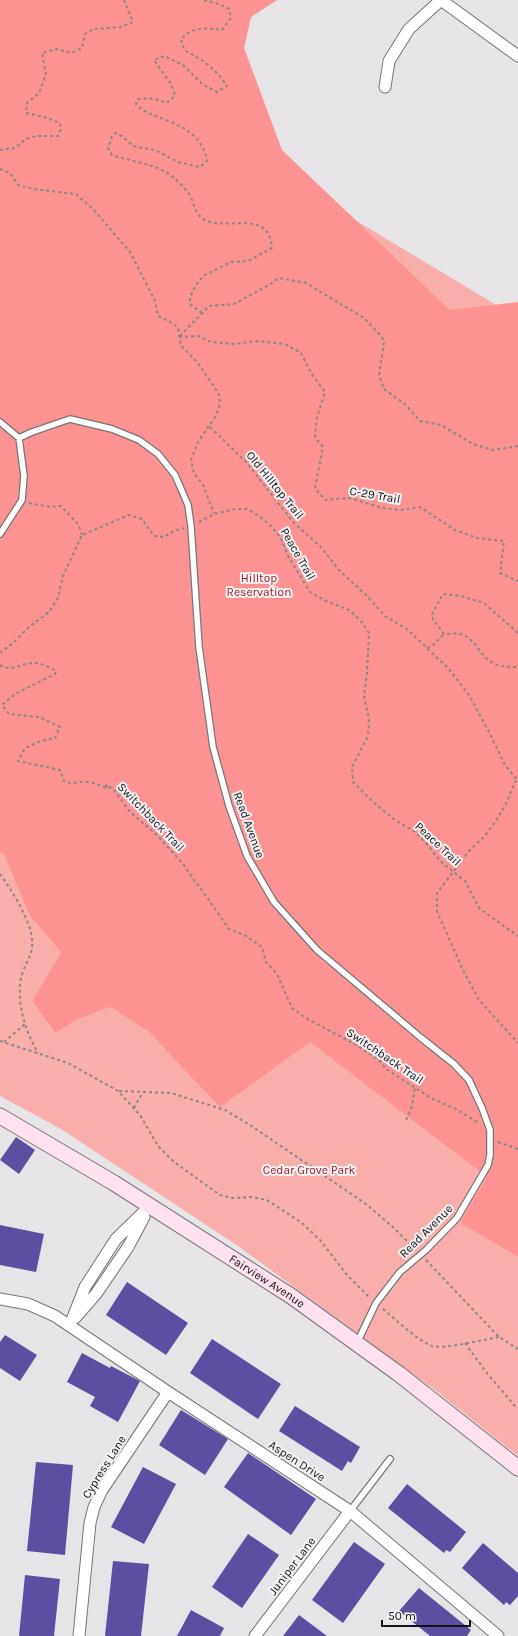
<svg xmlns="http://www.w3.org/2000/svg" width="518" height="1636" viewBox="0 0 518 1636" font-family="Karla,sans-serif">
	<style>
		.green { fill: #f9aeac; fill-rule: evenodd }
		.forest { fill: #fc9291 }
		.building { fill: #5c4fa1 }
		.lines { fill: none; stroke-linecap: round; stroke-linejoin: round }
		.service-casing { stroke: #777577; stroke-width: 8 }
		.minor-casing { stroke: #777577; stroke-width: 13 }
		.secondary-casing { stroke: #777577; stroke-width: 17 }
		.path { stroke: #888688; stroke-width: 2; stroke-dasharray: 3 3; stroke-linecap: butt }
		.service { stroke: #fff; stroke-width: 5.5 }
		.minor { stroke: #fff; stroke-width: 11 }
		.secondary { stroke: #fee0ef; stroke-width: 15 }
		.labels { text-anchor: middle; stroke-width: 4; stroke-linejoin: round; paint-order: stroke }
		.street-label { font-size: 12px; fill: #151415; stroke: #f3f1f4 }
		.park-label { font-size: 12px; fill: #9c202e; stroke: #f3f1f4 }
	</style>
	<rect width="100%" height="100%" fill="#e6e4e7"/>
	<path class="green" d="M0 0H261L192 122 518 318V1200L460 1223 518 1257V1456L435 1390 238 1246 61 1129 0 1096ZM61 952 309 1042 175 1059 149 1032 110 1007 79 1019 55 1033 32 1001Z"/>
	<path class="forest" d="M0 0H277L251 17 244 48 282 150 450 310 518 302V1257L460 1223 487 1177 310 1042 220 1107 149 1032 110 1007 79 1019 55 1033 32 1001 61 952 30 916 4 854 0 852Z"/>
	<path class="building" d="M16 1137 35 1150 19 1174 0 1160Z
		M0 1225 44 1234 36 1272 0 1265Z
		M127 1282 188 1323 166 1355 106 1315Z
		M5 1335 37 1355 20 1381 0 1368V1342Z
		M212 1339 281 1384 258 1419 190 1373Z
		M82 1353 110 1368 111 1366 140 1381 118 1422 90 1406 95 1397 67 1382Z
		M295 1406 360 1447 351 1463 348 1461 342 1471 279 1431Z
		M181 1410 228 1439 205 1475 159 1445Z
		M248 1453 316 1499 291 1535 224 1487Z
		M36 1462 73 1465 65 1555 27 1551Z
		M143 1467 176 1484 144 1544 111 1527Z
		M407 1484 466 1532 450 1552 446 1550 444 1553 388 1508Z
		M248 1534 279 1555 242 1608 212 1587Z
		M354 1542 385 1564 343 1623 312 1600Z
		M483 1543 518 1573V1596L510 1605 506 1602 504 1605 462 1568Z
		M113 1561 149 1564 141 1636H105Z
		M25 1575 60 1579 54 1636H19Z
		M419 1588 471 1630 467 1636H430L399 1611Z
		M191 1610 224 1628 220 1636H177Z
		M299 1615 327 1636H283Z"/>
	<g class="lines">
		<g class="service-casing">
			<path id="service" d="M0 422 19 438 32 432 70 419 112 429 139 440 158 454 175 475 188 505 191 526 199 647 213 747 229 806 247 856 274 902 317 950 420 1037 454 1064 469 1080 482 1108 490 1130V1155L488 1165 457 1218 426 1250 400 1272 376 1303 357 1343
				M0 534 22 500 24 476 19 438
				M350 1511 390 1459"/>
		</g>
		<g class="minor-casing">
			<path id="minor" d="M441 0 518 56
				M385 87 389 61 409 29 441 0
				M0 1299 28 1304 55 1316 168 1392 350 1511 498 1636
				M75 1318 96 1294 128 1247 144 1217
				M70 1325 85 1287 116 1239 150 1206
				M79 1636 90 1523 94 1507 102 1490 168 1392
				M255 1636 350 1511"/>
		</g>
		<g class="secondary-casing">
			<g id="secondary">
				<path id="s1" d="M0 1116 114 1183 291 1296 399 1374 518 1468"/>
			</g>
		</g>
		<path class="path" d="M0 150 15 148 26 139 36 136H58L61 129 60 123 44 117 26 113 27 103 39 93 46 74 42 53 57 49 71 53 82 48 85 34 93 29 121 27 133 22 124 0
			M0 169 10 173 18 185 34 189 76 194 93 209 130 252 155 301 158 316 174 324 178 328 181 346 197 362 215 388 220 397 219 408 215 417 198 442 191 460 194 473 203 485 214 513
			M202 313 190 304V297L196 285 203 276 231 262 248 261 272 248C269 206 223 234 202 218 194 213 194 201 189 194 165 162 145 166 112 155L108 148 112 136 116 133 123 137 133 146 155 150 178 162 200 167 207 161C203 138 187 128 166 120 154 115 146 114 136 104L138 99C148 98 156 98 166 103L172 99 175 95 171 84 154 60 164 56 183 65 202 84 217 92 227 86C215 68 203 60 184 50L181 39C193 26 206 28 222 30L231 18 229 9 219 4 204 0
			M180 336 209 306 234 304 269 285 279 278 306 283 364 318 382 337 384 343 379 375 384 389 406 405 420 421 441 425 473 444 493 450 518 446
			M179 337 198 336 211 342 234 344 257 341 285 344 301 353 311 373 325 392 317 417 315 437 323 447 315 488 325 500 350 498 382 508 401 510 420 507 455 530 477 538 504 541 500 573 518 581
			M210 427 246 462 294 523 320 546 339 570 366 595 385 616 407 629 449 669 469 695 490 734 505 765 518 781
			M29 503 50 507 61 506 78 524 82 535
			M199 522 214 514 236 509H247L259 516 271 526 281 538 288 556 310 592 326 601 349 610 361 621 369 633 367 673 364 696 369 719 368 736 352 767 353 782 373 802 395 820 414 831 426 843 440 861 466 882 471 893 480 909 518 936
			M518 633 484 603 461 596 443 594 431 616 444 634C449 634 455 633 460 634 476 638 479 656 493 663 500 667 510 667 518 667
			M427 648 432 646 444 634
			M0 653 13 643 29 627 49 612 58 598 63 576 82 535 129 515 142 519 154 536 164 537 174 531 184 528
			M0 665C11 673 23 662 35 663 42 663 50 668 56 671L55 674 15 694 2 705 9 714 39 717 60 727 55 738 41 741 25 748 18 761 60 770 64 781C74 786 80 780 89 782 96 783 101 787 108 788L106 785 114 790 130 812 157 835 174 854 184 865 195 882 199 886 227 926 229 929 246 936 262 947 266 962 277 974 292 1008 309 1020 353 1043 378 1059 386 1069 431 1098 456 1109 477 1122
			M516 780 505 806 495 822 484 837 469 851 437 893V911L462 968 479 1000 518 1043
			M0 874C11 889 31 921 32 939 34 953 26 962 22 974 15 999 25 1031 38 1053
			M0 1041 68 1063 118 1091 140 1115 158 1146 174 1162 220 1195 232 1198 251 1197 267 1200 302 1223 321 1241 347 1275 369 1297
			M4 1042 25 1024
			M119 1091 171 1093 225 1110 253 1127 366 1204 394 1228 415 1249
			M134 1108 143 1092
			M406 1120 412 1106 415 1088
			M498 1142 518 1149
			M426 1260 499 1337 518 1349
			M383 1309C398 1321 414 1338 432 1346 442 1350 486 1339 499 1337
			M465 1343 486 1372 514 1405 518 1407"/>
		<use href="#service" class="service"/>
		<use href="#minor" class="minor"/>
		<use href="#secondary" class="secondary"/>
	</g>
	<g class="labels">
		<g class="street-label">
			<text transform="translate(275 485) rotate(51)" y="4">Old Hilltop Trail</text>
			<text transform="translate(375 495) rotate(10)" y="4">C-29 Trail</text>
			<text transform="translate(298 554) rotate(60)" y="4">Peace Trail</text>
			<text transform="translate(151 817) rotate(46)" y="4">Switchback Trail</text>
			<text transform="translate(249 825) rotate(70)" y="4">Read Avenue</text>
			<text transform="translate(438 844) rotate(43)" y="4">Peace Trail</text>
			<text transform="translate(385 1056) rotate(34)" y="4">Switchback Trail</text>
			<text transform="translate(426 1231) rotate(-45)" y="4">Read Avenue</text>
			<text dy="4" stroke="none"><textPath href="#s1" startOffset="314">Fairview Avenue</textPath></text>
			<text transform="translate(297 1461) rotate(33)" y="4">Aspen Drive</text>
			<text transform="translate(104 1467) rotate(-58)" y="4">Cypress Lane</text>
			<text transform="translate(292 1566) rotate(-53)" y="4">Juniper Lane</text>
		</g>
		<g class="park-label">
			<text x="259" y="582">Hilltop<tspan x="259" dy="14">Reservation</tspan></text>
			<text x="309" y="1174">Cedar Grove Park</text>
		</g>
	</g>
	<path d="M382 1620v6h88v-6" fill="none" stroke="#151415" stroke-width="2"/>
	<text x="388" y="1620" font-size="12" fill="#151415" stroke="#f3f1f4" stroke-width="3" paint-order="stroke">50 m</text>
</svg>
